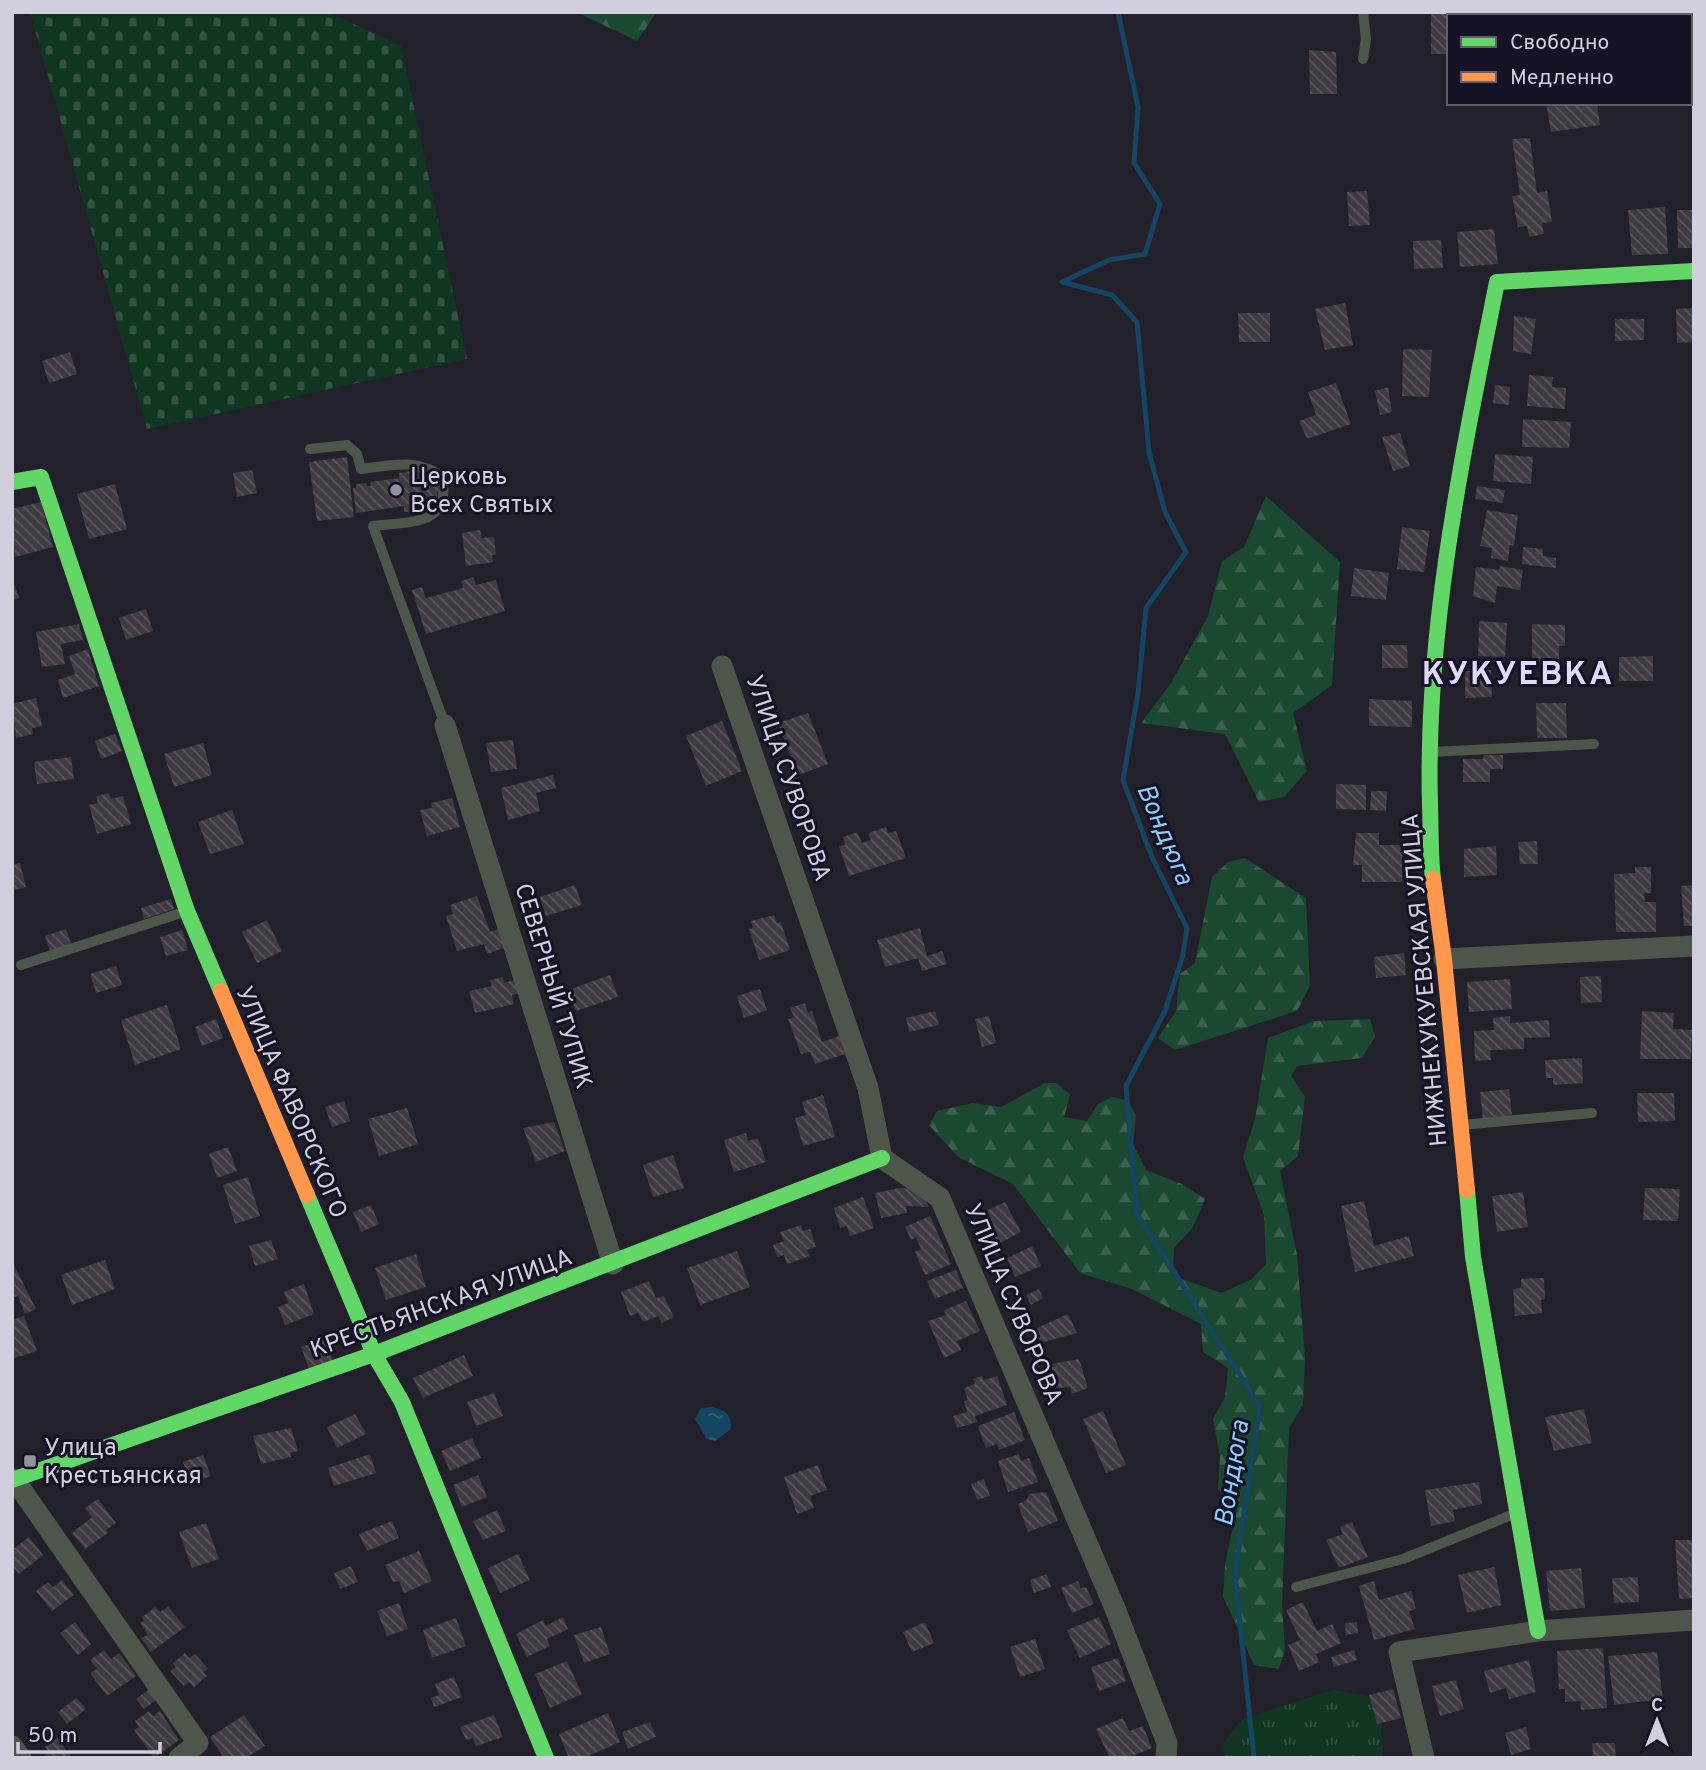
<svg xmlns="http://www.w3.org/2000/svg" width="1706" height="1770" viewBox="0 0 1706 1770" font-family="Overpass,sans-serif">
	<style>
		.grass { fill: url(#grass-tufts) }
		.forest { fill: url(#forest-firs) }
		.cemetery { fill: url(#cemetery-stones) }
		.water { fill: url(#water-ripples) }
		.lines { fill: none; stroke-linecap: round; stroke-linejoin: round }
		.stream { stroke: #144562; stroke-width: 5 }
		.building { fill: url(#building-back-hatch) }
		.lane { stroke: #4e564c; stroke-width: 10 }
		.street { stroke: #4e564c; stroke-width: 21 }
		.fast { stroke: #63d668; stroke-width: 16 }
		.slow { stroke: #ff974d; stroke-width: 16 }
		.poi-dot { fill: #94929e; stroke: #161225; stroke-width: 2.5 }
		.labels { text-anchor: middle; stroke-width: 6; stroke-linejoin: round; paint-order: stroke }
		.poi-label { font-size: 24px; fill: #d1cfdd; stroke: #161225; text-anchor: start }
		.street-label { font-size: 24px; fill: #d1cfdd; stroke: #161225 }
		.water-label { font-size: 26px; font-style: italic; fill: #8acffc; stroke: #161225 }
		.district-label { font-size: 32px; font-weight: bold; letter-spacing: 2px; fill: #dfdaf7; stroke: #161225 }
	</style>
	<defs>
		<pattern id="grass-tufts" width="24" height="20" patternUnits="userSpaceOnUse" patternTransform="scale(1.75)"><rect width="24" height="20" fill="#103622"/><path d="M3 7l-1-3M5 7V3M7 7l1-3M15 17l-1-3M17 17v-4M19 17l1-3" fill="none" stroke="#325242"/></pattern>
		<pattern id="forest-firs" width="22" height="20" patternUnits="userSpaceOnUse" patternTransform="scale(1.75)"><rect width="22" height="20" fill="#1a4830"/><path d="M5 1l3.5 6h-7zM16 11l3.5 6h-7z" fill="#3a614e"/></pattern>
		<pattern id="cemetery-stones" width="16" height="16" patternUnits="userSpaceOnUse" patternTransform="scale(1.75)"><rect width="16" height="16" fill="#103622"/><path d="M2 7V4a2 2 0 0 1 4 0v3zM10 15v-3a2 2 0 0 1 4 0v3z" fill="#325242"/></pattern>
		<pattern id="water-ripples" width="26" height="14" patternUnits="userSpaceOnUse" patternTransform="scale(1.75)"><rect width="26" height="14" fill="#144562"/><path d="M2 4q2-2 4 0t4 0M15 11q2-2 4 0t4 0" fill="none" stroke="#355f78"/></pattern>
		<pattern id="building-back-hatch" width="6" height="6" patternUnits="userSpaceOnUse" patternTransform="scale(1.75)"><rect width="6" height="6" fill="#403a42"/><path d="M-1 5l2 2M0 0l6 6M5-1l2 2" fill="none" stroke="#5b555d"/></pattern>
	</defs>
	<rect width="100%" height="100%" fill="#22202a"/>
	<path class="grass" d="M1333 1690 1379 1698 1383 1758H1225L1223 1743 1243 1719Z"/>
	<path class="forest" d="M576 12H657L637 41Z
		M1266 496 1340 562 1332 685 1293 713 1307 771 1284 797 1259 802 1225 734 1141 723 1171 683 1208 616 1222 561 1244 547Z
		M1245 858 1306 898 1310 986 1297 1011 1175 1050 1158 1038 1176 1011 1180 974 1195 963 1212 877 1228 862Z
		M1370 1019 1375 1036 1362 1058 1297 1066 1291 1076 1305 1097 1298 1156 1280 1171 1297 1255 1305 1357 1303 1405 1289 1428 1282 1604 1285 1650 1279 1669 1254 1665 1223 1596 1225 1564 1237 1508 1218 1489 1220 1457 1213 1419 1225 1397 1228 1368 1203 1352 1201 1324 1132 1289 1080 1273 1013 1184 958 1157 929 1125 937 1111 973 1103 1001 1107 1045 1083H1056L1070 1094 1064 1117 1087 1121 1098 1104 1112 1097 1127 1100 1136 1115 1133 1144 1146 1170 1182 1184 1205 1199 1193 1227 1174 1248 1173 1276 1222 1293 1252 1279 1266 1264 1264 1215 1243 1157 1255 1119 1268 1038 1314 1021Z"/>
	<path class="cemetery" d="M30 12H328L401 46 467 359 147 429Z"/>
	<path class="water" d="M712 1407C726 1411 731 1414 731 1429L715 1441 707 1439 695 1419 701 1408Z"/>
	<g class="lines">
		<path class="stream" d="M1118 12 1138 107 1134 163 1160 204 1145 254 1109 260 1062 282 1112 295 1137 322 1149 452 1165 512 1186 552 1146 608 1138 693 1123 780 1152 857 1187 928 1183 955 1165 1011 1126 1086 1137 1214 1260 1406 1235 1575 1254 1758"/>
	</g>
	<path class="building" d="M1431 12H1482V16H1449V54H1431Z
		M1634 12H1679V16H1634Z
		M1309 50 1336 52 1337 94H1310Z
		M1546 103H1597L1600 125 1551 132Z
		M1530 138 1537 193 1547 191 1552 222 1542 223 1544 234 1529 237 1527 226 1518 227 1512 196 1520 195 1512 139Z
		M1367 191 1370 225 1349 226 1347 192Z
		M1665 207 1668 254 1632 255 1628 210Z
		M1677 210H1694V248H1678Z
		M1494 229 1498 264 1460 267 1457 232Z
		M1441 240 1443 268 1414 269 1413 241Z
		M1345 303 1353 345 1325 350 1315 309Z
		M1694 308V342L1677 343 1676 309Z
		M1238 313H1270V342H1239Z
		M1514 316 1536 319 1531 354 1513 351Z
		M1615 319H1644V340L1615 341Z
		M1403 349 1432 350 1429 397 1402 396Z
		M70 352 77 374 49 383 42 361Z
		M1529 375 1553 377 1552 387 1566 388 1565 409 1527 406Z
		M1336 383 1351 424 1307 439 1299 421 1316 415 1308 392Z
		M1495 385 1510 387 1509 405 1493 403Z
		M1388 387 1392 412 1380 415 1375 391Z
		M1523 419 1571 422 1569 448 1522 447Z
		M1400 433 1410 466 1393 471 1382 437Z
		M1495 454 1533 457 1531 484 1493 481Z
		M347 457 354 517 317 521 309 462Z
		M424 469 425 474 436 478 439 484 437 497 429 503 430 509 404 512V506L356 513 353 488H356V484L366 483 367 486H371L370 482 399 478V473Z
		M252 470 257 493 237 497 233 473Z
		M115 484 127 529 89 539 77 494Z
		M1477 486 1505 490 1503 503 1475 499Z
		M41 502 53 547 15 557 12 509Z
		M1487 510 1518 515 1514 546 1510 545 1508 561 1491 558 1492 548 1480 546Z
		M1402 527 1430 531 1424 572 1397 569Z
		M480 530 482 538 494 537 496 555H492L493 562 466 566 462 533Z
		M1523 547 1543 549V556L1556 558V568L1522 564Z
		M1500 566 1523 570 1520 590 1497 586 1495 603 1473 596 1476 567 1499 570Z
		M1354 568 1389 573 1386 600 1351 596Z
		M12 577 19 598 12 600Z
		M473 577 476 585 496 580 505 611 426 634 412 590 422 587 426 598 463 588 461 581Z
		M146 609 153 631 126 640 119 618Z
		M1479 621 1507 623 1505 657 1478 656Z
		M79 624 83 640 61 644 65 664 42 667 36 632Z
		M1532 624 1565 625V646H1559V663L1532 662Z
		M1382 645H1407L1408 668H1382Z
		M88 649 99 686 63 698 58 680 75 674 69 656Z
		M1653 656V681H1619V657Z
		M1491 670 1492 697 1465 698V671Z
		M36 698 42 726 32 728 33 734 16 738 12 704Z
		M1369 699 1412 701V727L1369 726Z
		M1536 703H1566L1567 738H1537Z
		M808 713 828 764 798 775 778 723Z
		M722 721 742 771 706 786 686 736Z
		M115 734 122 751 101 759 95 741Z
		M513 740 517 769 491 772 486 743Z
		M203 743 212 775 174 787 164 754Z
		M1484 755H1503V769H1490V782H1463V759H1483Z
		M71 757 74 779 37 784 34 762Z
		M553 775 556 788 536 793 540 811 508 820 501 788Z
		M1336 784 1366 785V810L1336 809Z
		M1371 791H1387L1386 811 1370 810Z
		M109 793 111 799 123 796 131 824 97 834 89 805 98 803 96 796Z
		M452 798 460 827 427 836 420 810 432 808 431 803Z
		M232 810 244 844 210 854 198 822Z
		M886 827 888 833 896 831 906 858 849 876 839 846 845 845 843 837 857 832 862 843 871 840 868 833Z
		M1356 833H1379V845H1402V882H1362V865H1353Z
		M1537 841 1538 864H1520L1518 842Z
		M1496 846 1497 875 1464 877V849Z
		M20 863 26 887 12 891V865Z
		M1635 867H1651V893H1644L1645 902H1656V932H1616L1614 874 1635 873Z
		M575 885 582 905 546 916 540 897Z
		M1694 885V926H1684L1681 886Z
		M477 896 490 932 498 929 504 948 487 954 484 944 457 951 446 916 453 914 450 905Z
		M171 899 174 909 144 919 141 908Z
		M774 915 777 923 781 922 790 950 759 960 749 929 753 928 751 921Z
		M267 920 282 951 257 963 242 932Z
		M920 928 927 956 942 951 947 964 922 971 918 958 885 967 877 940Z
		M66 929 71 944 50 952 45 936Z
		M182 930 188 950 166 956 160 937Z
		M1404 953 1406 975 1376 978 1374 957Z
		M116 966 122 985 96 993 90 974Z
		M610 975 618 997 576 1011 568 990Z
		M1601 976 1602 1002 1581 1003 1580 977Z
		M503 977 504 983 518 979 521 993 512 995 514 1004 475 1013 469 991 492 986 490 980Z
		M1510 979 1512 1009 1469 1012 1467 982Z
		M760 989 767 1010 744 1018 737 996Z
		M805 1003 808 1013 812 1011 822 1042 839 1036 845 1054 815 1064 810 1052 801 1054 788 1019 794 1017 790 1008Z
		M167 1005 181 1049 135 1065 121 1020Z
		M935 1011 939 1025 909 1032 906 1018Z
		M1642 1011 1674 1013 1673 1029 1692 1030 1691 1059H1640Z
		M989 1016 996 1043 982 1047 975 1019Z
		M1510 1016V1023L1549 1020 1550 1037 1524 1038V1049L1490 1050 1491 1060 1475 1061 1474 1031 1494 1030 1493 1018Z
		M216 1019 223 1038 202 1046 195 1027Z
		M1582 1058 1583 1083 1553 1085V1078H1546L1545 1060Z
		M1509 1089 1512 1115 1483 1119 1480 1092Z
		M1637 1093H1674L1675 1121 1638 1122Z
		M823 1095 835 1137 803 1146 795 1118 806 1115 802 1102Z
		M344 1101 350 1121 332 1127 325 1107Z
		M407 1108 418 1144 379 1156 368 1119Z
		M554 1122 565 1151 536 1162 523 1128Z
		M746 1133 748 1141 758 1138 766 1162 734 1172 724 1140Z
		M228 1147 237 1171 217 1178 209 1154Z
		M673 1155 684 1188 653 1197 643 1165Z
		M248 1177 260 1216 235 1224 223 1185Z
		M900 1188 921 1190 929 1207 906 1206 907 1213 881 1218 875 1193Z
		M1645 1188 1680 1189 1678 1221 1643 1220Z
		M1523 1192 1528 1227 1497 1232 1492 1196Z
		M863 1197 874 1228 850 1236 847 1226 840 1228 834 1208Z
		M1364 1201 1374 1246 1409 1236 1414 1256 1355 1272 1341 1206Z
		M1005 1202 1021 1232 998 1244 982 1213Z
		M371 1205 379 1224 361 1232 353 1212Z
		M930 1216 951 1264 925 1275 915 1252 921 1249 916 1237 911 1240 905 1227Z
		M801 1225 803 1231 810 1229 816 1247 807 1250 810 1256 787 1264 784 1255 777 1257 773 1245 784 1241 780 1232Z
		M271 1240 278 1259 255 1266 249 1246Z
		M1032 1246 1041 1266 1015 1277 1007 1258Z
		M737 1251 750 1287 700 1305 687 1268Z
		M416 1254 426 1287 386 1300 375 1268Z
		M105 1260 115 1289 72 1305 61 1275Z
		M12 1261 36 1309 25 1314 18 1296 12 1298Z
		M956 1270 963 1288 935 1299 927 1281Z
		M1544 1278 1545 1299 1541 1300 1542 1313 1515 1316 1513 1289 1521 1288V1279Z
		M649 1281 656 1298 664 1296 674 1317 662 1323 658 1316 643 1322 638 1313 630 1316 621 1292Z
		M304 1284 314 1314 285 1325 278 1307 288 1303 284 1292Z
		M1039 1289 1043 1298 1031 1305 1026 1295Z
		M966 1301 980 1331 957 1341 961 1350 944 1358 928 1321 946 1315 944 1310Z
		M413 1307 418 1321 396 1326 392 1313Z
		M1068 1314 1077 1333 1040 1343 1035 1329Z
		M24 1316 37 1351 12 1359V1320Z
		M325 1339 335 1366 311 1374 301 1347Z
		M464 1355 473 1376 423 1398 413 1378Z
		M1079 1359 1088 1388 1072 1394 1070 1387 1056 1388 1051 1364Z
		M982 1376 984 1380 997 1376 1007 1405 975 1416 977 1422 957 1428 953 1416 967 1412 964 1401 968 1400 964 1388 975 1384 973 1379Z
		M494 1393 503 1416 476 1426 467 1402Z
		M1584 1409 1592 1443 1554 1451 1545 1417Z
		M1103 1411 1126 1465 1106 1473 1083 1419Z
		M1014 1412 1025 1440 999 1450 997 1444 986 1448 978 1426Z
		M355 1414 366 1434 337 1448 327 1427Z
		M291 1428 298 1451 290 1453 291 1457 261 1464 253 1436Z
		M472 1438 481 1458 450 1471 441 1451Z
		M370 1454 376 1473 334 1486 328 1468Z
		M1019 1454 1021 1461 1029 1458 1038 1482 1008 1492 998 1461Z
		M203 1455 211 1476 191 1483 183 1462Z
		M818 1465 827 1490 810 1496 814 1508 797 1514 784 1477Z
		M478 1475 487 1497 462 1507 453 1485Z
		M984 1479 990 1496 977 1500 971 1484Z
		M1479 1482 1482 1504 1453 1510 1455 1521 1431 1526 1425 1490Z
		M1046 1492 1058 1521 1028 1532 1018 1504 1027 1500 1029 1494Z
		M98 1499 116 1523 106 1530 108 1533 85 1549 72 1533 92 1517 85 1508Z
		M497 1510 506 1531 483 1540 473 1521Z
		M392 1521 399 1538 367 1551 359 1534Z
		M1352 1522 1368 1557 1339 1568 1326 1540 1343 1534 1340 1527Z
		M206 1523 219 1559 192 1568 179 1532Z
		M29 1537 43 1555 19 1574 12 1566V1550Z
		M1675 1540H1694V1598L1679 1599Z
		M419 1551 432 1581 404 1593 399 1581 393 1582 385 1565Z
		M518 1554 530 1580 500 1593 488 1568Z
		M351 1566 358 1582 340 1589 334 1573Z
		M1494 1567 1502 1605 1467 1613 1458 1575Z
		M1581 1568 1585 1608 1550 1611 1546 1571Z
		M1047 1574 1051 1587 1034 1593 1030 1580Z
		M1638 1577 1639 1602 1614 1603 1612 1578Z
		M62 1580 74 1595 52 1611 36 1591 48 1582 53 1587Z
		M1078 1581 1081 1588 1086 1587 1094 1604 1072 1613 1061 1588Z
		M1374 1581 1379 1600 1411 1591 1416 1609 1409 1611 1415 1629 1374 1640 1359 1586Z
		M1303 1602 1317 1631 1332 1624 1341 1643 1316 1654 1319 1662 1299 1671 1288 1645 1300 1640 1286 1610Z
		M399 1603 408 1629 387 1636 377 1611Z
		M155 1607 160 1612 168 1607 185 1627 151 1652 141 1638 148 1635 140 1623 144 1621 142 1617Z
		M563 1617 568 1629 547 1639 550 1646 527 1657 516 1634 543 1620 546 1626Z
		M1099 1617 1111 1644 1080 1658 1067 1630Z
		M456 1618 466 1646 432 1658 423 1630Z
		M75 1622 91 1644 78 1655 60 1633Z
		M925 1622 934 1643 912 1652 903 1632Z
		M1357 1622 1358 1633 1346 1635 1345 1623Z
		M601 1627 610 1654 584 1663 574 1635Z
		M1035 1639 1045 1669 1020 1677 1010 1647Z
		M1603 1648 1607 1708 1581 1710 1580 1701 1565 1702V1689H1559L1557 1651Z
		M104 1650 111 1659 119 1653 136 1676 107 1696 90 1673 97 1669 90 1660Z
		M1354 1650 1357 1660 1334 1667 1331 1657Z
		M1657 1652 1663 1699 1614 1705 1608 1656Z
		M185 1653 189 1658 195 1654 208 1669 203 1672 207 1676 194 1687 189 1682 184 1686 170 1671 176 1667 173 1663Z
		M1118 1658 1126 1681 1099 1691 1091 1667Z
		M1529 1660 1536 1692 1509 1699 1506 1688 1490 1693 1484 1671Z
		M567 1661 582 1694 550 1708 535 1674Z
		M454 1677 462 1697 434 1707 431 1698 439 1695 435 1684Z
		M1456 1680 1464 1709 1440 1716 1432 1686Z
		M151 1688 158 1699 144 1709 136 1699Z
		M1393 1689 1401 1718 1377 1724 1369 1695Z
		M76 1698 86 1709 67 1724 58 1712Z
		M149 1711 153 1716 160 1711 179 1740 154 1758 134 1730 139 1727 135 1721Z
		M608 1713 620 1742 584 1758H569L559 1734Z
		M244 1715 265 1746 246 1758H224L210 1737Z
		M494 1715 503 1737 476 1746 473 1738 466 1740 460 1727Z
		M1123 1718 1129 1731 1143 1726 1152 1748 1127 1758H1110L1096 1729Z
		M650 1722 656 1737 628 1749 622 1732Z
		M1526 1727 1531 1749 1511 1755 1505 1733Z
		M57 1738 72 1758 44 1756 49 1752 45 1747Z
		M1592 1743H1615L1616 1758H1593Z"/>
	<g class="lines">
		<path class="lane" d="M1363 59 1366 39 1363 12
			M310 449 347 445 357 454 361 469C391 465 417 458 442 477 452 527 409 521 373 526L445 725
			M1431 752 1594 744
			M21 965 184 912
			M1462 1125 1592 1113
			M1296 1587 1403 1559 1514 1514"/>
		<path class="street" d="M722 666 868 1088 882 1158 940 1198 1114 1606 1167 1743 1166 1758
			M445 725 613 1264
			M1444 959 1694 946
			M14 1479 198 1743 179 1758
			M12 1746 21 1758
			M1424 1758 1399 1652 1538 1631 1694 1620"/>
		<path class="fast" d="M12 482 41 477 187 911 221 991
			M1433 879C1430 855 1431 829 1430 805 1425 629 1463 453 1497 282L1694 271
			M1467 1190 1473 1257 1538 1631
			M307 1195 374 1354 402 1402 546 1758
			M12 1480 374 1354 882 1158"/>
		<path class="slow" d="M1433 879 1444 959 1467 1190
			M221 991 307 1195"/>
	</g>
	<g class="poi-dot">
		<circle cx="396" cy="490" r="7"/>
		<rect x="23" y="1454" width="14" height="14" rx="3.5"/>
	</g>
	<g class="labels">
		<g class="poi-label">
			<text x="410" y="484">Церковь<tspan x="410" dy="28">Всех Святых</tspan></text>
			<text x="44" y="1455">Улица<tspan x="44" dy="28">Крестьянская</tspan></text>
		</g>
		<g class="street-label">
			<text transform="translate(789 778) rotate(71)" y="8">УЛИЦА СУВОРОВА</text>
			<text transform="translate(1424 980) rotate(-95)" y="8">НИЖНЕКУКУЕВСКАЯ УЛИЦА</text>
			<text transform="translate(554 986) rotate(73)" y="8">СЕВЕРНЫЙ ТУПИК</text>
			<text transform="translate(292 1102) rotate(67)" y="8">УЛИЦА ФАВОРСКОГО</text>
			<text transform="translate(441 1303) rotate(-20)" y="8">КРЕСТЬЯНСКАЯ УЛИЦА</text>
			<text transform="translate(1014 1304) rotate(67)" y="8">УЛИЦА СУВОРОВА</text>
		</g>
		<g class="water-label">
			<text transform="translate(1166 834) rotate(67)" y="9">Вондюга</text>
			<text transform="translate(1231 1473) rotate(-81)" y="9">Вондюга</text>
		</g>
		<g class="district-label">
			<text x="1518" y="684">КУКУЕВКА</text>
		</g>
	</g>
	<rect width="1706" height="1770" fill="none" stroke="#d1cfdd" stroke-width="28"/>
	<rect x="1447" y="14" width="245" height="91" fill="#161225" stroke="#615e6f" stroke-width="2"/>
	<rect x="1461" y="37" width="35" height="10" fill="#63d668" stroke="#615e6f" stroke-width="2"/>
	<text x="1510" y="49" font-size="21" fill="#d1cfdd">Свободно</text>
	<rect x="1461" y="72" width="35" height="10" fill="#ff974d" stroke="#615e6f" stroke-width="2"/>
	<text x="1510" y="84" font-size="21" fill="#d1cfdd">Медленно</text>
	<g transform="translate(1657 1721)" stroke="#161225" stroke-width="5" paint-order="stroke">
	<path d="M0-5L12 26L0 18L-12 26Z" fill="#d1cfdd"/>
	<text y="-10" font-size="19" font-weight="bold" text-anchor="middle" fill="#d1cfdd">С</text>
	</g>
	<path d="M18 1742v10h142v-10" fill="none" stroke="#d1cfdd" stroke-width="3.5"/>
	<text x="28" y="1742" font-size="21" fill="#d1cfdd" stroke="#161225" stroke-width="5" paint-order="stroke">50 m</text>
</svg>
